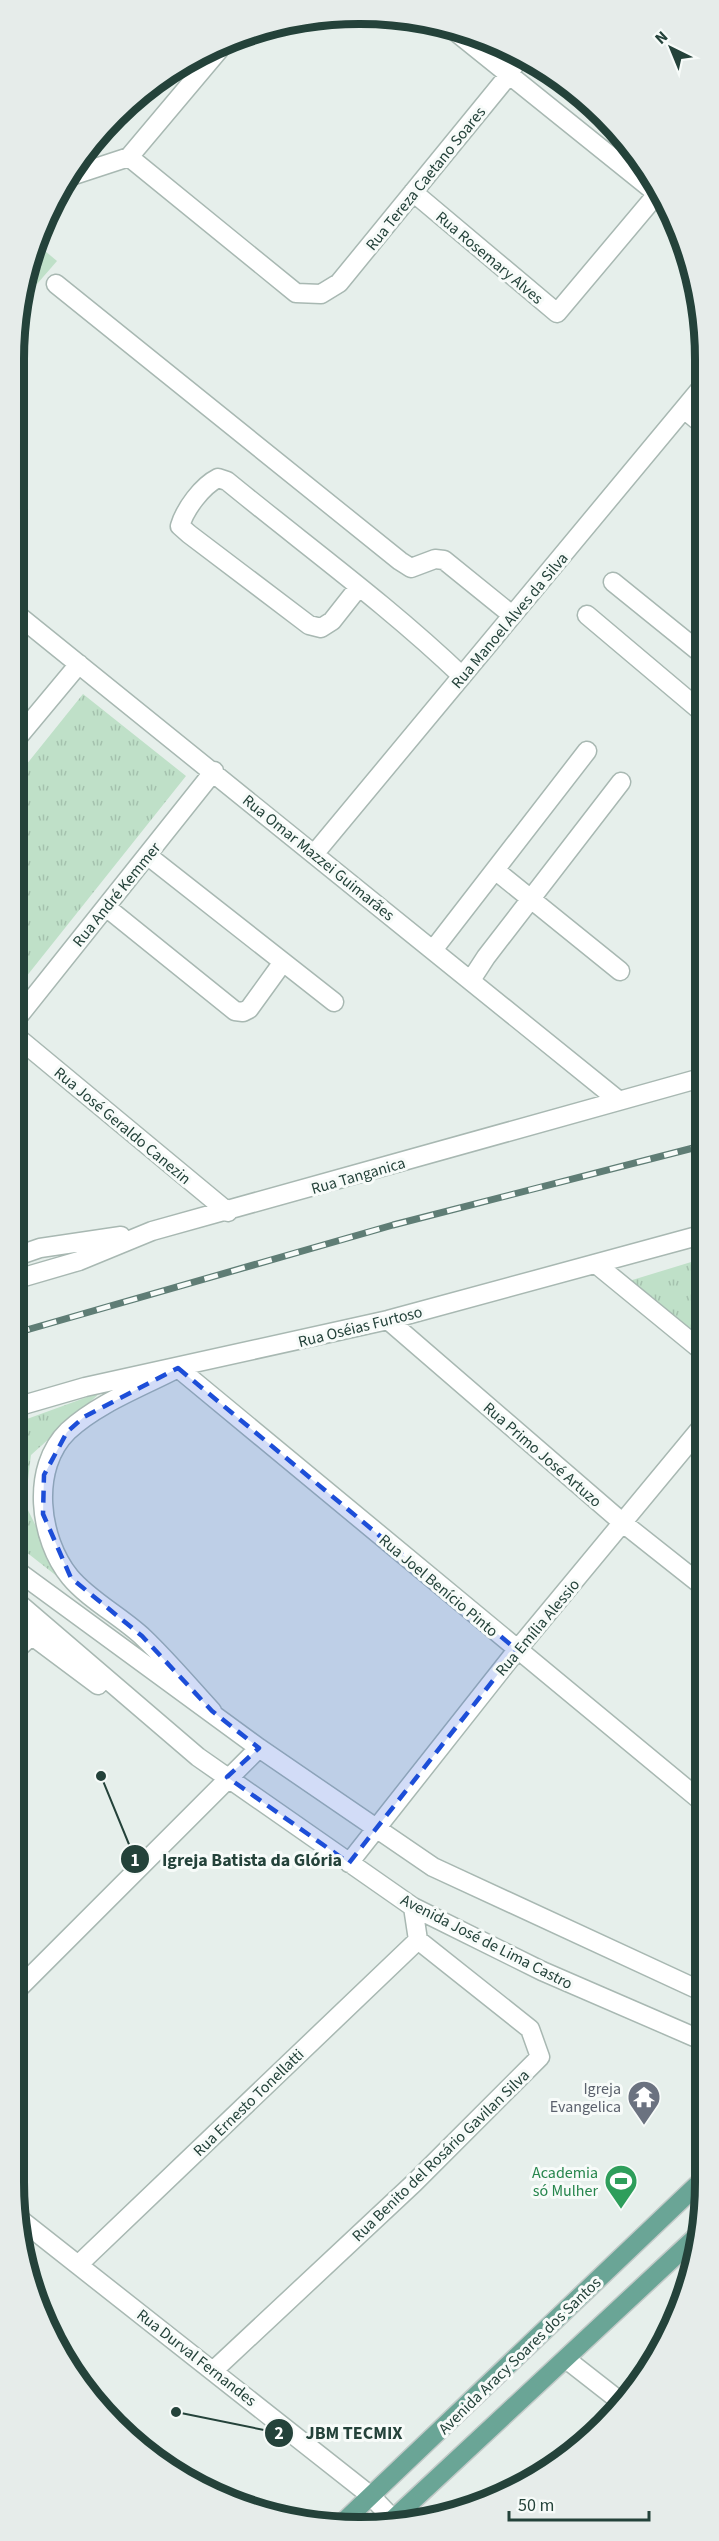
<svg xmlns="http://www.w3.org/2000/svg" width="719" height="2541" viewBox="0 0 719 2541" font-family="'Source Sans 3',sans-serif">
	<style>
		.grass { fill: url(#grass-tufts) }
		.garden { fill: #bfe0c8 }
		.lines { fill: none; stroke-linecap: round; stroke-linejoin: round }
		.minor-casing { stroke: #a8b8b2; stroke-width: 21 }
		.major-casing { stroke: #c2cac8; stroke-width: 21 }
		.minor { stroke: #fff; stroke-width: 18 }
		.major { stroke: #6aa596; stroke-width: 18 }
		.rail-casing { stroke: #5f7d75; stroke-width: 7 }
		.rail { stroke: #f7fbf9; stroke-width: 4.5; stroke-dasharray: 14; stroke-linecap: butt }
		.marked { fill: #1d4ed8; fill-opacity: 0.2; stroke: #1d4ed8; stroke-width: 4.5; stroke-dasharray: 12 8; stroke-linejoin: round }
		.labels { text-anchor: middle; stroke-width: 6; stroke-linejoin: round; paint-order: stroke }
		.street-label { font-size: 16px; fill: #24423a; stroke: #f7fbf9 }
		.worship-label { font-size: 16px; fill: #5b616d; stroke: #f7fbf9; text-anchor: end }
		.leisure-label { font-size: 16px; fill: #27864d; stroke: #f7fbf9; text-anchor: end }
		.rim { fill: none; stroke: #24423a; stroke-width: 8 }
		.leader { fill: none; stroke: #24423a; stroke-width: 2 }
		.callout-dot { fill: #24423a; stroke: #f7fbf9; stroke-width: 2 }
		.mark-label { font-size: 18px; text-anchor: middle; font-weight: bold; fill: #fff }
		.callout-label { font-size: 18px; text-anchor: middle; font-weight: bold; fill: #24423a; stroke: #f7fbf9; stroke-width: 6; stroke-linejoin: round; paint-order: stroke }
	</style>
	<defs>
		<pattern id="grass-tufts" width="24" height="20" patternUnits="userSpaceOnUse" patternTransform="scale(1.5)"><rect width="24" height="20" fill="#bfe0c8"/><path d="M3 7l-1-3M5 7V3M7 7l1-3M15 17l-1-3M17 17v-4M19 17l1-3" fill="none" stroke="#a4c1ad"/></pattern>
	</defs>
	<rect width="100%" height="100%" fill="#e6efeb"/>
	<path class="grass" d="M83 694 186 776 18 987V775Z
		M701 1259V1339L629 1281Z
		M101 1392 31 1455 25 1504 63 1581 16 1544V1423Z"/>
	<path class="garden" d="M39 246 57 261 37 284 27 275Z"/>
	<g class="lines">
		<g class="minor-casing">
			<path id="minor" d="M451 28 665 200
				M129 157 296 293 321 294 339 283 508 76 520 55
				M68 177 129 157 219 50
				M413 192 557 313 657 194
				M56 284 400 561 411 568 435 559 444 560 512 615
				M684 409 702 424
				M613 582 702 654
				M358 588 332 621 321 628 309 625 189 534 180 526C185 509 202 486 218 478L227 481C305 545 389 606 462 676
				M587 615 702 712
				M19 616 618 1100
				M19 736 79 664
				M315 853 702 387
				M147 855 334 1002
				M495 870 620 971
				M106 907 235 1011 243 1012 249 1009 283 962
				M433 950 587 751
				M471 980 486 957 621 782
				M18 1017 214 771
				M17 1037 228 1212
				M17 1256 40 1248 121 1236
				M596 1264 701 1350
				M17 1279 79 1261 152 1231 701 1078
				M388 1320 623 1523 700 1584
				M16 1407 85 1387 388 1320 701 1235
				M16 1570 259 1748 433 1867 699 1990
				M16 1601 198 1757 413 1907 542 1971 699 2039
				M15 1623 98 1685
				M15 1651 32 1635
				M212 1711C189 1686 168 1661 144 1638 122 1617 89 1600 70 1577 39 1539 30 1468 68 1431 98 1403 142 1387 178 1368L700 1800
				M349 1863 517 1650 700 1429
				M14 1993 259 1748
				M21 2220 371 2496 393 2519
				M78 2265 418 1940
				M566 2359 621 2402
				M214 2370 414 2183 540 2057 530 2029 418 1940 413 1907"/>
		</g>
		<g class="major-casing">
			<path id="major" d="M391 2521 699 2234
				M338 2527 699 2183"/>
		</g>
		<use href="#minor" class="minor"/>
		<use href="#major" class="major"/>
		<g class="rail-casing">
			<path id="rail" d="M16 1333 393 1225 701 1146"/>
		</g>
		<use href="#rail" class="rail"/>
	</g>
	<path class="marked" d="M178 1368 517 1650 349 1863 227 1777 259 1748 212 1711 142 1636 71 1578 43 1514 44 1475 67 1432 84 1417Z"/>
	<defs>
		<g id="temple-pin" transform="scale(1.725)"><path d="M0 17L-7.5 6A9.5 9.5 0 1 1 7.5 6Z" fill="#6b7280" stroke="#f7fbf9"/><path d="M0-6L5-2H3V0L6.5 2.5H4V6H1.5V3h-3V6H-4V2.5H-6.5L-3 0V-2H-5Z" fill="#fff"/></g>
		<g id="stadium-pin" transform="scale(1.725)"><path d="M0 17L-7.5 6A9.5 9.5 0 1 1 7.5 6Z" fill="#2e9e5b" stroke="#f7fbf9"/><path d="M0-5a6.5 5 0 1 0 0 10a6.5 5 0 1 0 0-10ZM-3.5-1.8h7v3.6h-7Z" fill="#fff"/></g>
	</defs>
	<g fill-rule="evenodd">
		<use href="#temple-pin" x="644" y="2097"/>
		<use href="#stadium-pin" x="621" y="2181"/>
	</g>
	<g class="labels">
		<g class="street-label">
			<text transform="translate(425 178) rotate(-51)" y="6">Rua Tereza Caetano Soares</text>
			<text transform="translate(490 257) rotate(40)" y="6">Rua Rosemary Alves</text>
			<text transform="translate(509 620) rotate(-50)" y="6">Rua Manoel Alves da Silva</text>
			<text transform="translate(319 857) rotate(39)" y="6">Rua Omar Mazzei Guimarães</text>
			<text transform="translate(116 894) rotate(-51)" y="6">Rua André Kemmer</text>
			<text transform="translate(123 1125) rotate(40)" y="6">Rua José Geraldo Canezin</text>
			<text transform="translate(358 1175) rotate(-16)" y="6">Rua Tanganica</text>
			<text transform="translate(360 1326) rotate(-14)" y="6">Rua Oséias Furtoso</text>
			<text transform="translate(543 1454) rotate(41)" y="6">Rua Primo José Artuzo</text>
			<text transform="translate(439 1585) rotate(40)" y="6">Rua Joel Benício Pinto</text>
			<text transform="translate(537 1627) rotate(-50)" y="6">Rua Emília Alessio</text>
			<text transform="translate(487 1941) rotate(27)" y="6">Avenida José de Lima Castro</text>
			<text transform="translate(248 2102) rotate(-44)" y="6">Rua Ernesto Tonellatti</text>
			<text transform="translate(440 2155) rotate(-44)" y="6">Rua Benito del Rosário Gavilan Silva</text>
			<text transform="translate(519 2355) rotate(-44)" y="6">Avenida Aracy Soares dos Santos</text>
			<text transform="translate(197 2357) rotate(38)" y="6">Rua Durval Fernandes</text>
		</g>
		<g class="worship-label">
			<text x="621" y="2094">Igreja<tspan x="621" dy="18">Evangelica</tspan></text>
		</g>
		<g class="leisure-label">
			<text x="598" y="2178">Academia<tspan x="598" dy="18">só Mulher</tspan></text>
		</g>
	</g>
	<path d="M0 0H719V2541H0ZM359 24H360A335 335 0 0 1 695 359V2182A335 335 0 0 1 360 2517H359A335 335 0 0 1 24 2182V359A335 335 0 0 1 359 24Z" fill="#e6ecea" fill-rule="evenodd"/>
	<path class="rim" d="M359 24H360A335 335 0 0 1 695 359V2182A335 335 0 0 1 360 2517H359A335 335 0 0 1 24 2182V359A335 335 0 0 1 359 24Z"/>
	<path class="leader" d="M101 1776L135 1859M176 2412L279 2433"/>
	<g class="callout-dot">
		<circle cx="101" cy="1776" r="6"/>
		<circle cx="176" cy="2412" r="6"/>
		<circle cx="135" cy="1859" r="15"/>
		<circle cx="279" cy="2433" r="15"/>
	</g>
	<g class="mark-label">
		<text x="135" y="1866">1</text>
		<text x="279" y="2439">2</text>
	</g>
	<g class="callout-label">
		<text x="252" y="1866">Igreja Batista da Glória</text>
		<text x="354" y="2439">JBM TECMIX</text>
	</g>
	<g transform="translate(671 48) rotate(317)" stroke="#f7fbf9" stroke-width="4.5" paint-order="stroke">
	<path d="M0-4.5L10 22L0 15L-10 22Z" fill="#24423a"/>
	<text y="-9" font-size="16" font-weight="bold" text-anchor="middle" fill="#24423a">N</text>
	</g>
	<path d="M509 2511v9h140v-9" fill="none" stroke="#24423a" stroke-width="3"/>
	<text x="518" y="2511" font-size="18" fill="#24423a" stroke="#f7fbf9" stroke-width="4.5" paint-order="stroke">50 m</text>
</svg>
